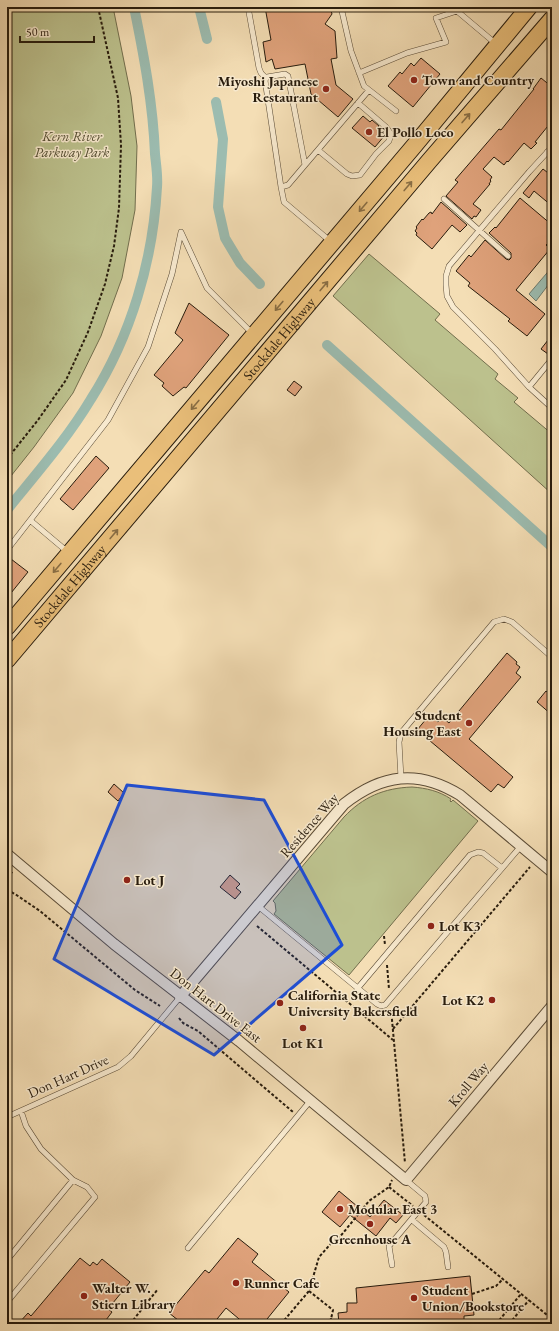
<svg xmlns="http://www.w3.org/2000/svg" width="559" height="1331" viewBox="0 0 559 1331" font-family="'EB Garamond',serif">
	<style>
		.green { fill: #bcc18d; stroke: #726e4d }
		.water { fill: #9cbcb0; stroke: #6e7c6f }
		.lines { fill: none; stroke-linecap: round; stroke-linejoin: round }
		.canal { stroke: #9cbcb0; stroke-width: 10 }
		.building { fill: #dfa27b; stroke: #281c0d }
		.lane-casing { stroke: #5b4c37; stroke-width: 6 }
		.street-casing { stroke: #5b4c37; stroke-width: 12 }
		.primary-casing { stroke: #281c0d; stroke-width: 18 }
		.path { stroke: #281c0d; stroke-width: 2; stroke-dasharray: 3 2; stroke-linecap: butt }
		.lane { stroke: #f8eacf; stroke-width: 5 }
		.street { stroke: #f8eacf; stroke-width: 10 }
		.primary { stroke: #eabf7a; stroke-width: 16 }
		.oneway { stroke: #896e44 }
		.marked { fill: #1d4ed8; fill-opacity: 0.2; stroke: #1d4ed8; stroke-width: 3; stroke-linejoin: round }
		.poi-dot { fill: #8f2418; stroke: #f8eacf; stroke-width: 1.5 }
		.labels { text-anchor: middle; stroke-width: 3; stroke-linejoin: round; paint-order: stroke }
		.poi-label { font-size: 14px; font-weight: bold; fill: #281c0d; stroke: #f8eacf; text-anchor: start }
		.park-label { font-size: 14px; font-style: italic; fill: #544e33; stroke: #f8eacf }
		.street-label { font-size: 14px; fill: #281c0d; stroke: #f8eacf }
	</style>
	<rect width="100%" height="100%" fill="#f4deb5"/>
	<filter id="stains"><feTurbulence type="fractalNoise" baseFrequency=".005" numOctaves="4"/><feColorMatrix values="0 0 0 0 .2 0 0 0 0 .09 0 0 0 0 .02 0 0 0 .5 -.17"/></filter>
	<radialGradient id="worn" r=".72"><stop offset=".6" stop-color="#630" stop-opacity="0"/><stop offset="1" stop-color="#630" stop-opacity=".3"/></radialGradient>
	<path class="green" d="M7 7H113L131 96 137 146 135 210 122 278 101 336 73 393 34 447 7 481Z
		M369 254 440 314 435 320 498 374 495 379 518 398 514 402 552 434V494L333 296Z
		M412 787C426 788 439 791 451 799L450 801 451 802 453 800 478 821 349 975 274 914 276 911 275 903 273 901 344 817C363 797 384 788 412 787Z"/>
	<path class="water" d="M552 267V280L536 301 529 294Z"/>
	<g class="lines">
		<path class="canal" d="M199 7 207 39
			M216 102 223 139 218 207 225 238 240 263 260 284
			M327 345 552 547
			M7 510C36 474 67 439 91 399 131 336 153 261 157 187 158 176 156 165 155 154 153 104 144 56 134 7"/>
	</g>
	<path class="building" d="M265 7H330L332 14 325 24 335 31 337 58 331 59 336 85 353 99 338 117 311 94 305 64 275 69 272 59 266 62 263 42 271 40Z
		M421 58 440 74 413 107 388 86 400 72 402 74 411 63 414 66Z
		M541 78 552 87V121L535 142 537 143 531 149 524 143 508 162 507 161 504 165 494 157 483 169 492 177 490 180 491 181 489 184H490L473 204 481 210 476 217 474 216 472 219 446 196 458 182 455 180 499 129 501 130 534 89H533Z
		M363 116 370 122 372 120 379 126 377 128 385 135 375 147 352 128Z
		M543 169 552 176V206L534 191 529 198 523 193Z
		M520 198 552 225V239L546 245 550 249 516 290 545 314 527 336 508 321 510 319 468 286 470 283 456 271 469 255 471 257 485 240 506 259 509 260 511 258V253L489 233 495 227 496 228Z
		M441 202 467 225 460 232 452 225 432 249 416 235 417 233 415 231 417 228 416 227 422 219 423 220 429 213 431 212 432 214Z
		M189 303 229 335 186 388 184 387 173 396 162 386 164 383 154 375 183 340 175 333Z
		M552 335V348L548 354 541 349Z
		M294 381 302 387 295 396 287 390Z
		M96 456 109 468 73 510 60 499Z
		M11 559 28 572 7 598V564Z
		M507 653 517 662 516 664 520 667 516 673 521 677 469 739 513 777 504 788 498 784 491 792 417 730 427 718 430 721 433 718 438 722 442 717 449 723Z
		M546 691 552 696V715L537 702Z
		M114 784 124 793 118 801 108 792Z
		M230 875 240 884 236 888 241 892 235 899 220 887Z
		M339 1191 370 1217 384 1200 403 1215 396 1223 390 1218 376 1236 350 1215 340 1227 322 1212Z
		M238 1238 258 1254 252 1262 289 1292 263 1324H245L226 1308 213 1324H183L169 1313 205 1270 209 1273Z
		M80 1258 90 1266 93 1262 97 1265 102 1259 130 1282 108 1309 112 1312 103 1324H18L28 1313 31 1316Z
		M470 1276 474 1315 464 1316V1324H339L338 1313 347 1312V1303H357L356 1288Z"/>
	<g class="lines">
		<g class="lane-casing">
			<path id="lane" d="M248 7 259 68 261 73 266 78
				M341 7 351 51 364 86 396 111
				M454 7 457 11 495 43
				M359 73 407 53 446 42 436 18 457 11
				M552 147 529 172 449 266 446 276V285L447 296 453 307 495 349 529 387 552 408
				M318 150 347 174 352 176 360 175 376 154 389 141 391 134 386 127 358 103
				M547 152 552 156
				M305 165 369 90
				M281 187 288 185 305 165 288 76 285 74 267 77 265 80 281 187 284 202 330 241
				M444 199 508 256
				M529 387 552 359
				M31 521 69 553
				M7 550 108 420 148 347 172 274 181 232 207 288 252 333
				M401 778 399 742 401 733 494 622 504 619 512 622 552 657
				M258 906 377 1004 381 1006 385 1005 521 846
				M357 989 470 855 478 852 483 853 502 868
				M7 1117 118 1067 131 1056 180 997
				M412 1220 444 1247 446 1252 448 1267
				M188 1248 311 1100
				M7 1260 73 1180
				M392 1265 389 1246 426 1202 425 1196 406 1180
				M7 1302 95 1197 87 1187 73 1180 41 1149 26 1126 21 1111"/>
		</g>
		<g class="street-casing">
			<path id="street" d="M7 854 114 944 239 1041 406 1180 552 1006
				M180 997 344 804C382 774 418 769 460 795L552 872"/>
		</g>
		<g class="primary-casing">
			<g id="primary">
				<path d="M7 627 414 146 529 7"/>
				<path id="s1" d="M7 660 430 160 552 19"/>
			</g>
		</g>
		<path class="path" d="M7 459 38 420 66 380 88 332 105 284 114 246 119 208 121 145 118 98 98 7
			M7 878 13 871
			M7 890 15 894 40 911 135 990 160 1006
			M257 926 393 1040
			M384 936 385 945
			M387 965 389 989
			M391 1009 405 1163
			M179 1018 183 1023 198 1031 293 1112
			M393 1029 530 867
			M389 1187 413 1206
			M424 1215 552 1319
			M309 1291 333 1310 331 1319
			M472 1294 496 1286 503 1279
			M130 1324 158 1289
			M281 1324 309 1291 319 1257 334 1240 339 1238 369 1201 389 1187 392 1180
			M326 1324 331 1319 332 1324
			M496 1324 521 1294
			M509 1324 529 1300"/>
		<use href="#lane" class="lane"/>
		<use href="#street" class="street"/>
		<use href="#primary" class="primary"/>
	</g>
	<defs><path id="oneway-shaft" d="M-6 0H5M1.5-3L5.5 0L1.5 3" fill="none" stroke-width="1.6" stroke-linecap="round" stroke-linejoin="round"/></defs>
	<g class="oneway">
		<use href="#oneway-shaft" transform="translate(466 118) rotate(-49)"/>
		<use href="#oneway-shaft" transform="translate(408 186) rotate(-50)"/>
		<use href="#oneway-shaft" transform="translate(363 207) rotate(130)"/>
		<use href="#oneway-shaft" transform="translate(324 286) rotate(-50)"/>
		<use href="#oneway-shaft" transform="translate(279 306) rotate(130)"/>
		<use href="#oneway-shaft" transform="translate(195 405) rotate(130)"/>
		<use href="#oneway-shaft" transform="translate(114 534) rotate(-50)"/>
		<use href="#oneway-shaft" transform="translate(57 568) rotate(130)"/>
	</g>
	<path class="marked" d="M127 785 264 800 342 945 214 1055 54 959Z"/>
	<g class="poi-dot">
		<circle cx="414" cy="80" r="4"/>
		<circle cx="326" cy="89" r="4"/>
		<circle cx="369" cy="132" r="4"/>
		<circle cx="469" cy="723" r="4"/>
		<circle cx="127" cy="880" r="4"/>
		<circle cx="431" cy="926" r="4"/>
		<circle cx="492" cy="1000" r="4"/>
		<circle cx="280" cy="1003" r="4"/>
		<circle cx="303" cy="1028" r="4"/>
		<circle cx="340" cy="1209" r="4"/>
		<circle cx="370" cy="1224" r="4"/>
		<circle cx="236" cy="1283" r="4"/>
		<circle cx="84" cy="1296" r="4"/>
		<circle cx="414" cy="1298" r="4"/>
	</g>
	<g class="labels">
		<g class="poi-label">
			<text x="422" y="85">Town and Country</text>
			<text x="318" y="86" text-anchor="end">Miyoshi Japanese<tspan x="318" dy="16">Restaurant</tspan></text>
			<text x="377" y="137">El Pollo Loco</text>
			<text x="461" y="720" text-anchor="end">Student<tspan x="461" dy="16">Housing East</tspan></text>
			<text x="135" y="885">Lot J</text>
			<text x="439" y="931">Lot K3</text>
			<text x="288" y="1000">California State<tspan x="288" dy="16">University Bakersfield</tspan></text>
			<text x="484" y="1005" text-anchor="end">Lot K2</text>
			<text x="303" y="1048" text-anchor="middle">Lot K1</text>
			<text x="348" y="1214">Modular East 3</text>
			<text x="370" y="1244" text-anchor="middle">Greenhouse A</text>
			<text x="244" y="1288">Runner Cafe</text>
			<text x="92" y="1293">Walter W.<tspan x="92" dy="16">Stiern Library</tspan></text>
			<text x="422" y="1295">Student<tspan x="422" dy="16">Union/Bookstore</tspan></text>
		</g>
		<g class="park-label">
			<text x="72" y="141">Kern River<tspan x="72" dy="16">Parkway Park</tspan></text>
		</g>
		<g class="street-label">
			<text dy="5" stroke="none"><textPath href="#s1" startOffset="421">Stockdale Highway</textPath></text>
			<text dy="5" stroke="none"><textPath href="#s1" startOffset="97">Stockdale Highway</textPath></text>
			<text transform="translate(309 825) rotate(-49)" y="5">Residence Way</text>
			<text transform="translate(216 1005) rotate(38)" y="5">Don Hart Drive East</text>
			<text transform="translate(68 1076) rotate(-24)" y="5">Don Hart Drive</text>
			<text transform="translate(468 1084) rotate(-50)" y="5">Kroll Way</text>
		</g>
	</g>
	<rect width="559" height="1331" fill="none" stroke="#f4deb5" stroke-width="24"/>
	<rect x="8" y="8" width="543" height="1315" fill="none" stroke="#281c0d" stroke-width="2"/>
	<rect x="12" y="12" width="535" height="1307" fill="none" stroke="#281c0d"/>
	<path d="M20 36v6h74v-6" fill="none" stroke="#281c0d" stroke-width="2"/>
	<text x="26" y="36" font-size="12" fill="#281c0d" stroke="#f8eacf" stroke-width="3" paint-order="stroke">50 m</text>
	<rect width="100%" height="100%" filter="url(#stains)"/>
	<rect width="100%" height="100%" fill="url(#worn)"/>
</svg>
